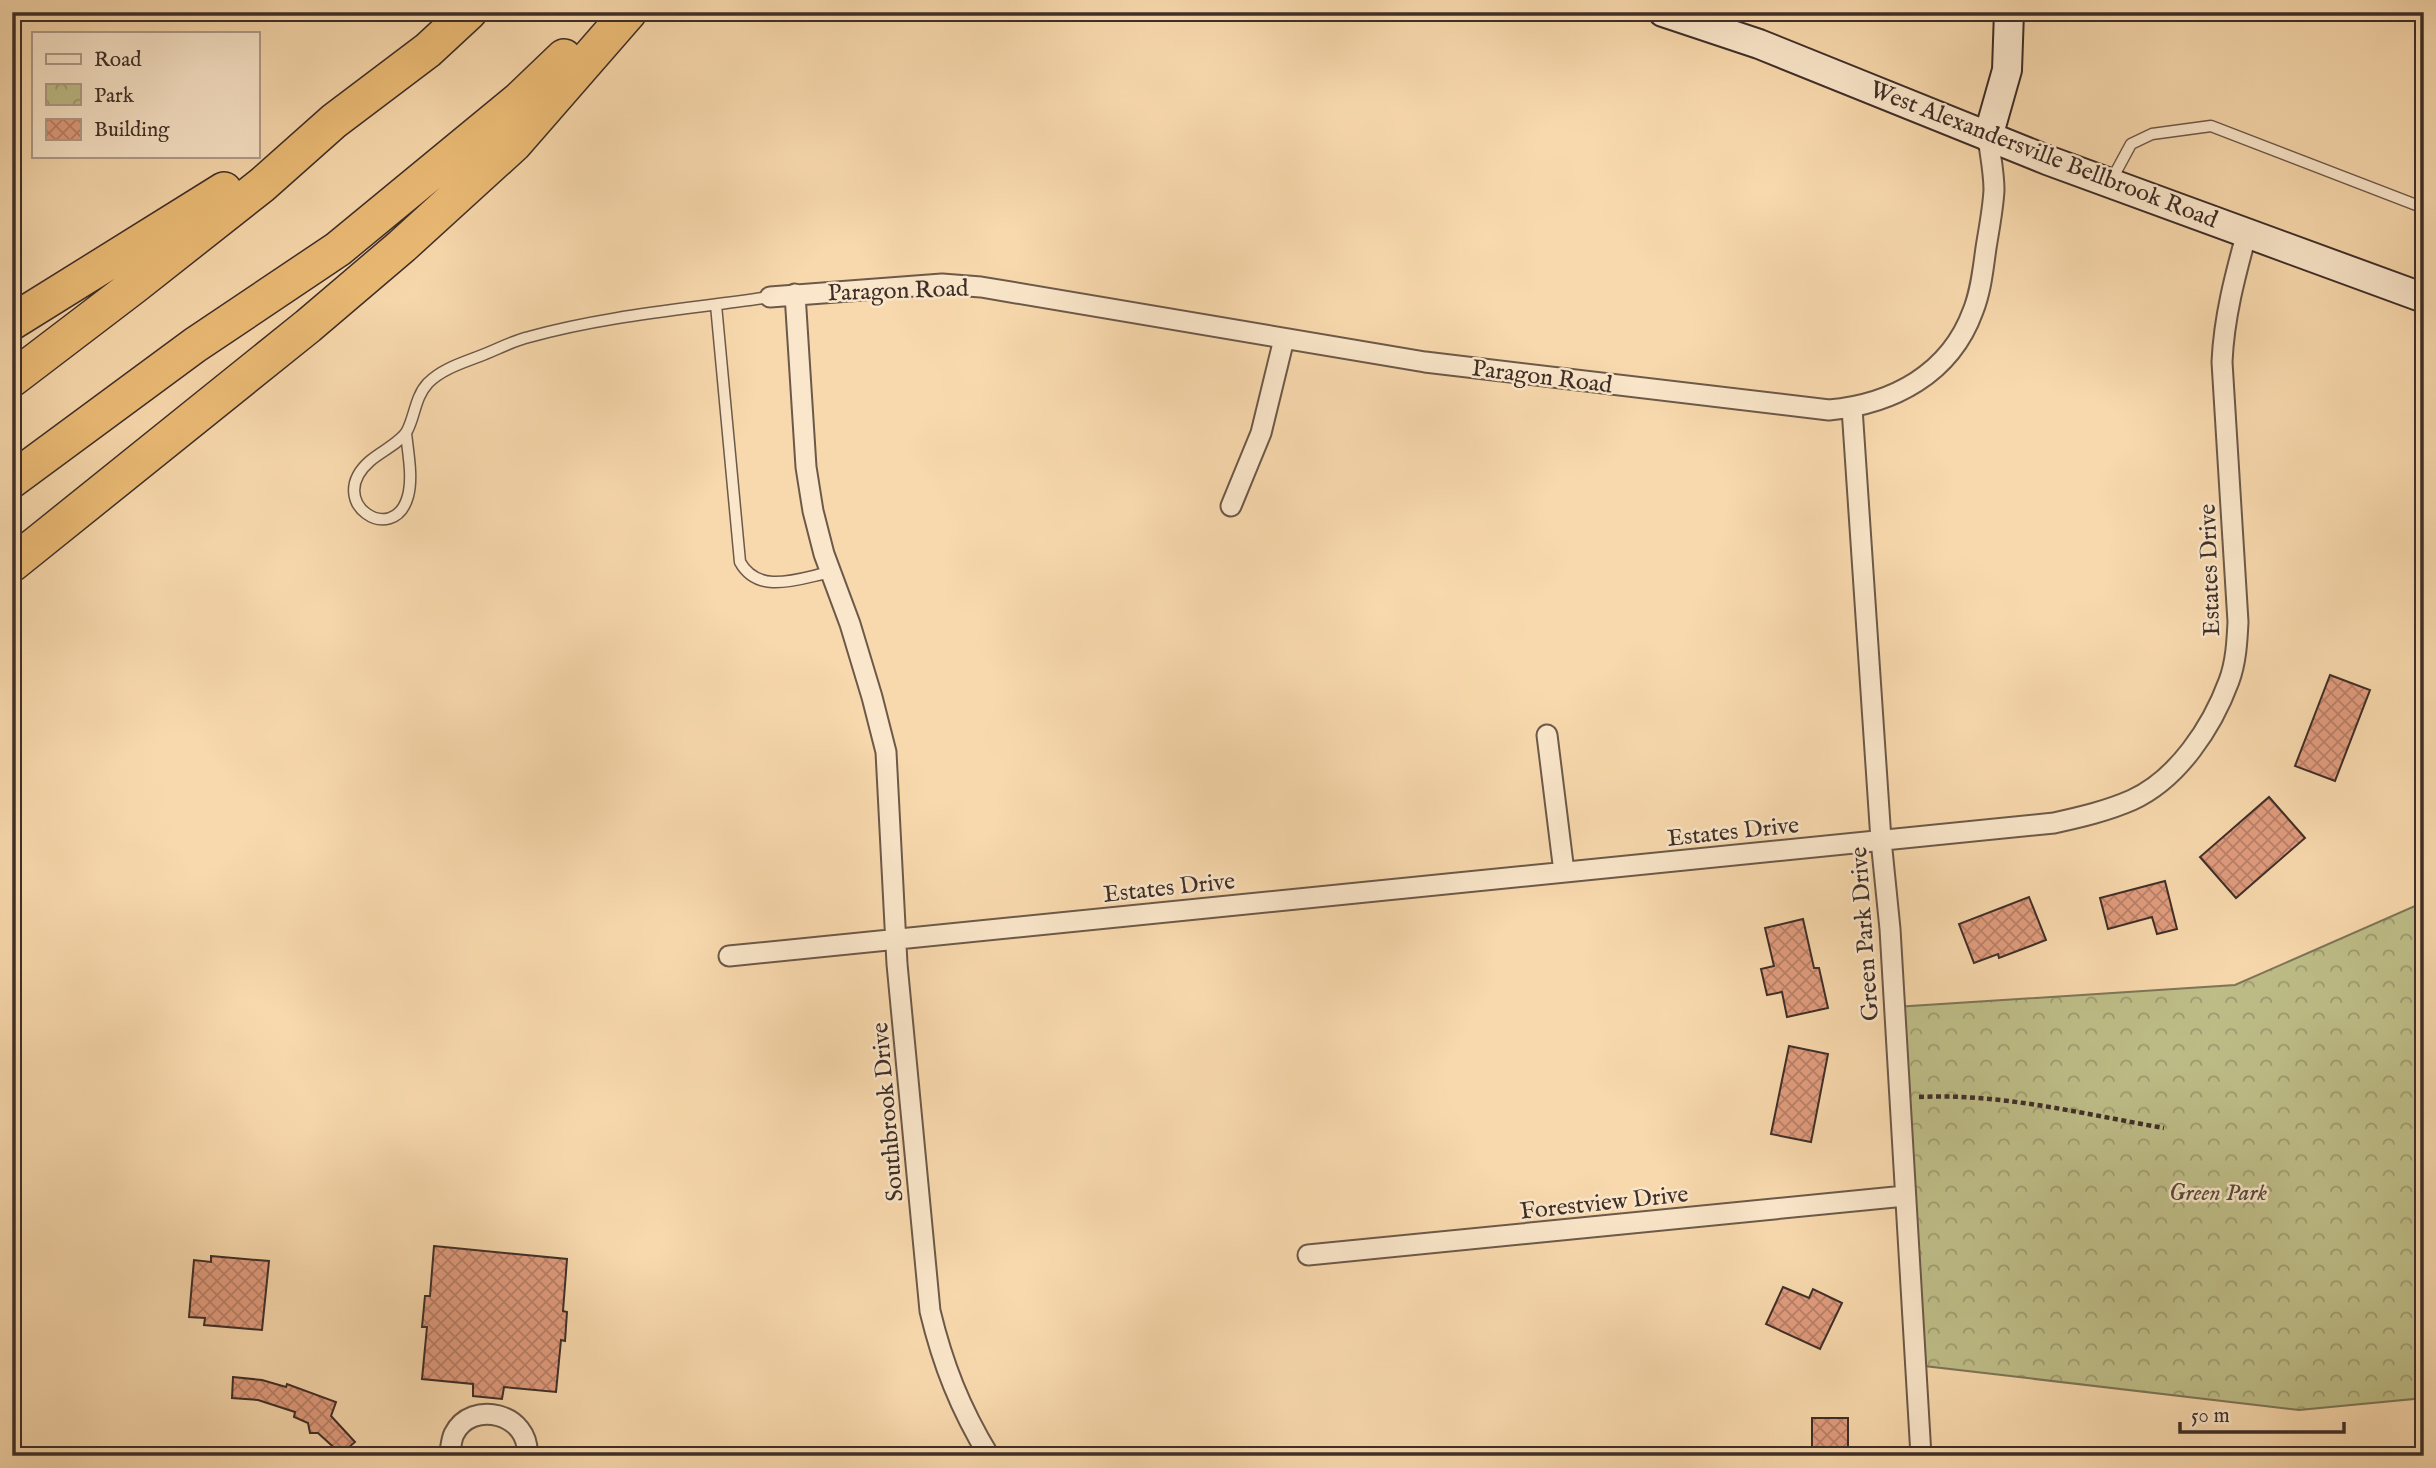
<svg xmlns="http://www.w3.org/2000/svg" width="2436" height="1468" viewBox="0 0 2436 1468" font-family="'IM FELL English',serif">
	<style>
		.park { fill: url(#park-crowns); stroke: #7e7658; stroke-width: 2 }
		.building { fill: url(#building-cross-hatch); stroke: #3e2e28; stroke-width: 2 }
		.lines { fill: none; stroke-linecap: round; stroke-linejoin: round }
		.lane-casing { stroke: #6c5949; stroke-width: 13 }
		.street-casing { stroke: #6c5949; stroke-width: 23 }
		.secondary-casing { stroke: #3e2e28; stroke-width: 32 }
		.highway-casing { stroke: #3e2e28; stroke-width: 38 }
		.path { stroke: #3e2e28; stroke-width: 4.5; stroke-dasharray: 5 3.5; stroke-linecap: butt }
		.lane { stroke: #fae6ca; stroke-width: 10 }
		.street { stroke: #fae6ca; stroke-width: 19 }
		.secondary { stroke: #fae6ca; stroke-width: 28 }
		.highway { stroke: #ecbc76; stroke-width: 35 }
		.labels { text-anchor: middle; stroke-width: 5; stroke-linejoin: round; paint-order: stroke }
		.street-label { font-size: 24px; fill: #3e2e28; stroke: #fae6ca }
		.park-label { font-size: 24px; font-style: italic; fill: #584b3b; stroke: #fae6ca }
	</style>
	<defs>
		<pattern id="park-crowns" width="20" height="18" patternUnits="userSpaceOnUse" patternTransform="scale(1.75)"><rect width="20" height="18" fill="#bfbf89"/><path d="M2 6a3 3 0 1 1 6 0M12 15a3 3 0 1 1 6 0" fill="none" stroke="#9d9c70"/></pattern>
		<pattern id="building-cross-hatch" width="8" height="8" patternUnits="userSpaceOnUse" patternTransform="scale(1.75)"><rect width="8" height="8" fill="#e29d7f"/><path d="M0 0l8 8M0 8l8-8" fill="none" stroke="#b98068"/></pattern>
	</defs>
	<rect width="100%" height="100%" fill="#f8d9ad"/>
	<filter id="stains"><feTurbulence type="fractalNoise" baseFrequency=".00286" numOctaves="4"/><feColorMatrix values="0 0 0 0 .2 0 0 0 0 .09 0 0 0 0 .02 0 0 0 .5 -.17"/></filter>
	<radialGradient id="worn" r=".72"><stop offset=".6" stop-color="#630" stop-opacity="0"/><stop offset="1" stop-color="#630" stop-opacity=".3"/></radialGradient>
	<path class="park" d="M2424 902V1398L2299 1410 1916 1365 1895 1007 2235 985Z"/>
	<path class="building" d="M2330 675 2370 690 2335 781 2295 766Z
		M2269 797 2305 838 2236 898 2200 857Z
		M2165 881 2177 929 2157 934 2152 917 2108 929 2100 898Z
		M2029 897 2046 940 1999 958 1998 954 1974 963 1959 924Z
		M1803 919 1814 968H1819L1828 1008 1787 1017 1782 992 1767 995 1761 969 1774 966 1765 928Z
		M1789 1046 1828 1054 1811 1142 1771 1134Z
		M434 1246 567 1259 563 1311 567 1312 565 1341 561 1340 556 1392 504 1387 502 1399 473 1396V1384L422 1379 427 1327H422L425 1296H430Z
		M211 1256 269 1261 262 1330 204 1325 205 1318 189 1317 194 1260 211 1262Z
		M1783 1287 1809 1298 1813 1289 1842 1303 1820 1349 1766 1324Z
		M233 1377 262 1380 286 1387 287 1384 336 1402 331 1416 355 1442 341 1454 318 1433H310L308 1423 294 1417 295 1412 258 1400 232 1398Z
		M1812 1418H1848V1456H1812Z"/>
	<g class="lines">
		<g class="lane-casing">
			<path id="lane" d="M2111 181 2131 144 2152 134 2211 126 2424 208
				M716 305 740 562C759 596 800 578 831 572
				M406 433C408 453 413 477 408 496 394 548 323 502 370 461 380 452 400 443 407 431 415 416 415 397 428 383 442 369 462 363 480 356 496 350 512 341 529 337 608 315 690 309 770 297"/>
		</g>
		<g class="street-casing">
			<path id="street" d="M795 294 806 467 813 511 824 554 850 624 872 697 886 752 897 964 930 1311C943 1365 960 1408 989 1456
				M770 297 942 284 981 287 1425 362 1829 410C1893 404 1950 374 1973 311 1981 291 1983 269 1986 248 1989 229 1993 209 1994 190 1994 172 1990 154 1988 137
				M1852 408 1881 840 1890 929 1921 1456
				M1231 506 1261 433 1284 339
				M1547 735 1564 872
				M729 956 2054 823C2081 817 2107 811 2132 800 2178 779 2212 727 2229 681 2236 662 2237 642 2238 622L2222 362C2224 317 2235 276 2247 232
				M1308 1255 1905 1196
				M449 1456C451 1449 451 1440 454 1434 471 1399 531 1413 527 1456"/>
		</g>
		<g class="secondary-casing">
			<path id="secondary" d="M1663 12 1759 44 2047 160 2424 298
				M1988 137 2007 70 2009 12"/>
		</g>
		<g class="highway-casing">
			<path id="highway" d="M12 322 224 190
				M12 379 134 286 262 185 334 121 428 50 469 12
				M12 480 195 345 338 249 519 100 564 57
				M12 564 308 326 402 246 514 144 629 12"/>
		</g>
		<path class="path" d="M1919 1097C2001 1093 2083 1114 2164 1128"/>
		<use href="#lane" class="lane"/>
		<use href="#street" class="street"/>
		<use href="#secondary" class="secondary"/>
		<use href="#highway" class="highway"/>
	</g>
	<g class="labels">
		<g class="street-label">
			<text transform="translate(2044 154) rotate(21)" y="8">West Alexandersville Bellbrook Road</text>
			<text transform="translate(898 290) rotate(-2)" y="8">Paragon Road</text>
			<text transform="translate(1542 376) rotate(7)" y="8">Paragon Road</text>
			<text transform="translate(2209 570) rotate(-92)" y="8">Estates Drive</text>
			<text transform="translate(1733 831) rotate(-6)" y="8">Estates Drive</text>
			<text transform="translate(1169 887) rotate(-6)" y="8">Estates Drive</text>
			<text transform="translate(1864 934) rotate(-94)" y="8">Green Park Drive</text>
			<text transform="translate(887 1112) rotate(-95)" y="8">Southbrook Drive</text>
			<text transform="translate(1604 1202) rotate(-6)" y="8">Forestview Drive</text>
		</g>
		<g class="park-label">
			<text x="2218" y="1200">Green Park</text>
		</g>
	</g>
	<rect width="2436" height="1468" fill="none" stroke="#f8d9ad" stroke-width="42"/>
	<rect x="14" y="14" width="2408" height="1440" fill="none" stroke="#3e2e28" stroke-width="3.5"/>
	<rect x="21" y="21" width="2394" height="1426" fill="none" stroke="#3e2e28" stroke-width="2"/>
	<rect x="32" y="32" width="228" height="126" fill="#fae6ca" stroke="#af9c89" stroke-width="2"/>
	<rect x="46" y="54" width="35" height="10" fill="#fae6ca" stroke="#af9c89" stroke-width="2"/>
	<text x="94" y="66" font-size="21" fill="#3e2e28">Road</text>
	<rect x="46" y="84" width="35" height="21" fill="url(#park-crowns)" stroke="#af9c89" stroke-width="2"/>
	<text x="94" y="102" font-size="21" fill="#3e2e28">Park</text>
	<rect x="46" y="119" width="35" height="21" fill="url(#building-cross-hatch)" stroke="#af9c89" stroke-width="2"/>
	<text x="94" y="136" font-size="21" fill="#3e2e28">Building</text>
	<path d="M2180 1422v10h164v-10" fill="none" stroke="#3e2e28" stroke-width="3.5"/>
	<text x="2191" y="1422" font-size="21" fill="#3e2e28" stroke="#fae6ca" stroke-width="5" paint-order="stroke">50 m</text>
	<rect width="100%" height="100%" filter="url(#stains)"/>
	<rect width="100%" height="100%" fill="url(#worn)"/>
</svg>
